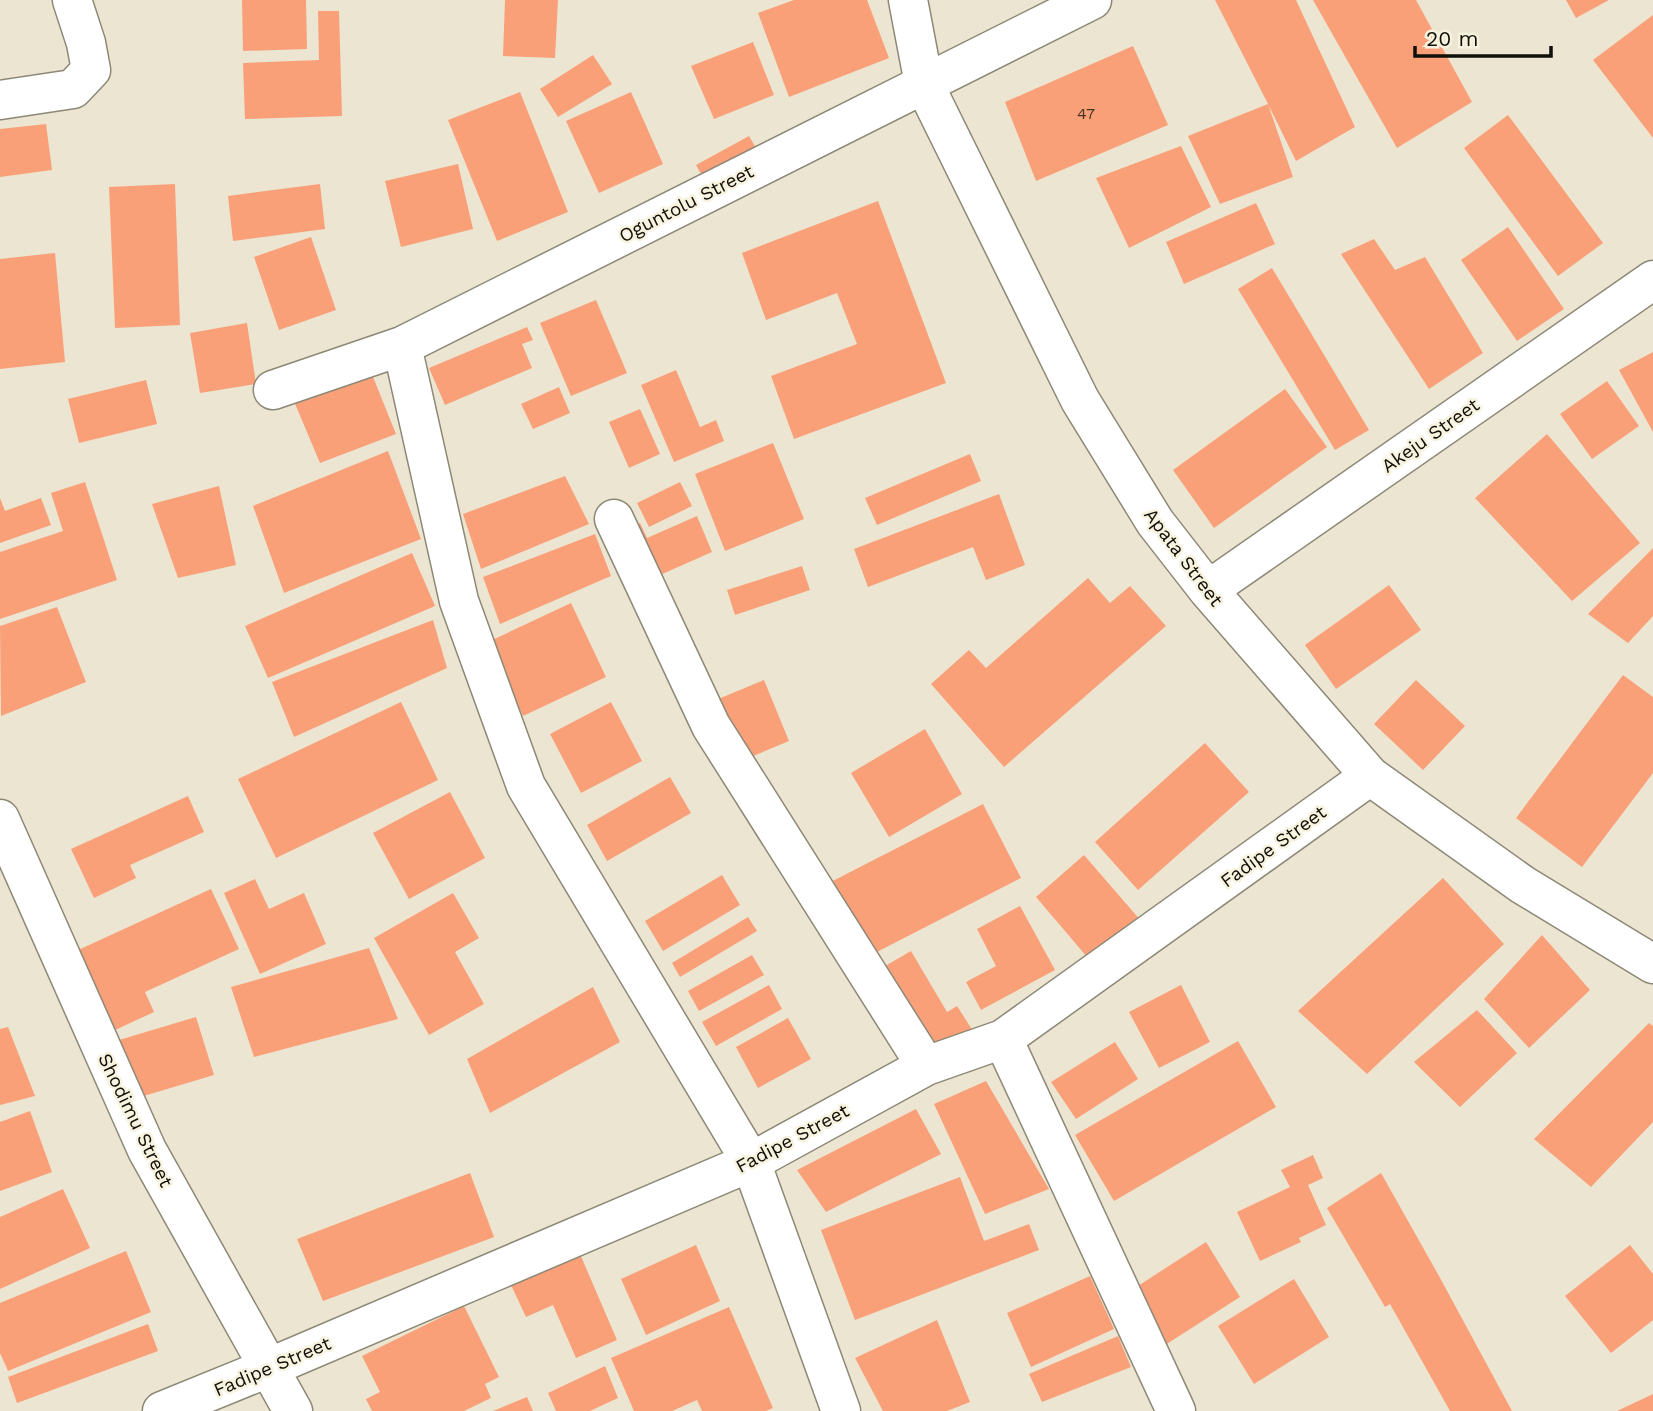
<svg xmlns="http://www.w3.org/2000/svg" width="1653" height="1411" viewBox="0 0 1653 1411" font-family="'Work Sans',sans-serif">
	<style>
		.building { fill: #faa079 }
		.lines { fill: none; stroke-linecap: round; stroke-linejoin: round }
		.minor-casing { stroke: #8d8876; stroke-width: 41 }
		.minor { stroke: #fff; stroke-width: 38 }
		.labels { text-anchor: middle; stroke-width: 5; stroke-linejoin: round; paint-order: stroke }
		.number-label { font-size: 16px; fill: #4b3325 }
		.street-label { font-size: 19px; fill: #110f09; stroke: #f8f3df }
	</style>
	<rect width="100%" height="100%" fill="#ebe5d2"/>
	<path class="building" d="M242 0H306L307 49 243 51Z
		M505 0H558L555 58 503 56Z
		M794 0H867L889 58 789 97 758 13Z
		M1215 0H1296L1355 127 1296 161 1268 104 1293 177 1220 204 1188 136 1268 104Z
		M1313 0H1416L1472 102 1397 148Z
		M1566 0H1609L1576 18Z
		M318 11H339L342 116 245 119 243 63 319 60Z
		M1653 15V138L1593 60Z
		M753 42 774 95 714 119 691 66Z
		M1133 46 1168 125 1036 181 1005 102Z
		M593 55 612 84 558 117 540 89Z
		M520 92 568 212 497 241 448 120Z
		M631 92 663 164 599 193 566 121Z
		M1508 115 1603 243 1558 276 1464 148Z
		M46 124 52 170 0 177V129Z
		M749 136 760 155 706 183 696 165Z
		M1181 146 1211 207 1129 248 1096 178Z
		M458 164 473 229 401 247 385 181Z
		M175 184 180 325 115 328 109 187Z
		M320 184 325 229 233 241 228 196Z
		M878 201 946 383 794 439 771 376 857 344 837 293 766 320 742 253Z
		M1256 203 1275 244 1184 284 1166 242Z
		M1508 227 1564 309 1517 341 1461 260Z
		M311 237 336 310 279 330 254 257Z
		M1374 239 1395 270 1425 257 1483 353 1429 389 1341 254Z
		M55 253 65 362 0 369V259Z
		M1272 268 1369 430 1335 450 1238 289Z
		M596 300 627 373 571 396 540 323Z
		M247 323 256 384 200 393 190 333Z
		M527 327 533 340 522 344 532 368 445 405 429 368Z
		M1653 352V432L1619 370Z
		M369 367 396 434 320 463 293 399Z
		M676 370 700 427 716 420 724 441 674 462 641 385Z
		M146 380 157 424 79 443 68 399Z
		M1607 381 1639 426 1592 459 1560 414Z
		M559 387 570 413 533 429 521 404Z
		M1285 389 1327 447 1214 528 1173 470Z
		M640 409 660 454 629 468 609 422Z
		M1547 434 1640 543 1572 601 1475 498Z
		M773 443 804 519 725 551 695 474Z
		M388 451 421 539 284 593 253 506Z
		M970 454 981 481 877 525 865 498Z
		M565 476 589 524 481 569 463 514Z
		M85 482 117 580 0 619V552L63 531 51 493Z
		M680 482 692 506 649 527 637 503Z
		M219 486 236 565 178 578 152 504Z
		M999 494 1025 565 986 580 973 547 868 587 854 549Z
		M0 498 5 511 41 498 51 525 0 543Z
		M697 516 712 552 651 579 629 529 640 523 647 538Z
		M595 534 611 576 500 624 483 577Z
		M1653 548V616L1628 643 1588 614Z
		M412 553 435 606 268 678 245 626Z
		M802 566 810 590 735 615 727 590Z
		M1088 578 1110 603 1130 586 1166 626 1004 767 931 684 969 650 986 668Z
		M1389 585 1421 630 1336 689 1305 645Z
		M571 603 606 677 523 716 488 642Z
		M57 607 86 682 1 716 0 626Z
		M433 620 447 668 294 737 272 682Z
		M1623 675 1653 697V773L1582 867 1516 818Z
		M764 680 789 741 736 763 711 702Z
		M1416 680 1465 726 1423 770 1374 724Z
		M401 702 438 780 276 858 238 779Z
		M611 702 642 761 581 793 550 734Z
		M925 729 962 794 889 837 851 773Z
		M1205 743 1249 792 1138 890 1095 842Z
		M670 777 691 813 607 861 587 825Z
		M450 792 485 858 409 899 373 833Z
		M188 796 204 832 130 865 136 878 94 898 71 849Z
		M983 804 1021 878 871 955 819 888Z
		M1084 855 1142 922 1093 964 1036 897Z
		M722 875 740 905 663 951 645 921Z
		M1443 878 1504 944 1367 1074 1298 1011Z
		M255 879 269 909 304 893 326 944 260 974 224 893Z
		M211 889 239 949 145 992 154 1012 113 1031 76 951Z
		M453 893 479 938 455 952 484 1004 429 1035 374 938Z
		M1020 906 1055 970 981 1010 966 982 996 966 977 929Z
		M748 917 757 931 680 977 672 963Z
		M1542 935 1590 990 1529 1048 1484 999Z
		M369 948 398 1019 254 1057 231 987Z
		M911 951 947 1012 957 1006 973 1031 925 1059 873 973Z
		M752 955 764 975 699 1011 688 991Z
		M769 985 782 1009 716 1046 702 1022Z
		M1181 985 1210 1042 1159 1068 1129 1012Z
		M593 987 620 1042 490 1113 467 1059Z
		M1477 1010 1517 1053 1460 1107 1414 1062Z
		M196 1017 214 1075 137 1098 119 1040Z
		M788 1018 811 1059 758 1088 736 1047Z
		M1649 1023 1653 1026V1122L1591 1187 1534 1139Z
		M8 1027 35 1096 0 1105V1029Z
		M1238 1041 1276 1107 1114 1201 1075 1135Z
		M1115 1042 1138 1079 1076 1119 1051 1082Z
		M986 1081 1049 1189 985 1214 934 1104Z
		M916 1109 941 1154 826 1212 797 1170Z
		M30 1111 52 1172 0 1191V1122Z
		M1313 1155 1323 1178 1308 1185 1326 1225 1299 1238 1301 1242 1260 1261 1237 1212 1290 1187 1281 1170Z
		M470 1173 494 1237 323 1301 297 1239Z
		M1381 1173 1439 1276 1512 1411H1450L1390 1304 1385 1307 1327 1208Z
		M960 1177 984 1241 1029 1224 1039 1250 855 1320 821 1230Z
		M63 1189 90 1248 0 1289V1217Z
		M1206 1242 1240 1297 1162 1347 1127 1293Z
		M696 1245 720 1301 646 1335 621 1279Z
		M1630 1245 1653 1274V1320L1611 1353 1565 1296Z
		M126 1251 151 1312 8 1371 0 1353V1303Z
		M580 1254 617 1340 576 1358 553 1305 526 1317 511 1285Z
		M1090 1276 1114 1329 1031 1367 1007 1313Z
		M1294 1279 1329 1337 1254 1384 1218 1326Z
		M464 1306 499 1377 485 1384 491 1398 464 1411H372L366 1399 380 1392 362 1356Z
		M729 1307 773 1408 766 1411H702L697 1400 672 1411H634L611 1358Z
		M937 1320 970 1402 947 1411H883L855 1358Z
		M148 1324 158 1351 17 1403 8 1377Z
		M1118 1336 1131 1367 1042 1402 1029 1374Z
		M605 1366 618 1398 590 1411H556L548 1393Z
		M1653 1394V1411H1617Z
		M527 1397 533 1411H493Z"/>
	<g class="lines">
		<g class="minor-casing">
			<path id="minor" d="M908 0 924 84 1080 400 1155 522 1208 590 1370 776 1523 885 1653 964
				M0 100 73 89 91 70 86 43 72 0
				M402 346 459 601 526 786 751 1162 841 1411
				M273 390 402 346 1092 0
				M614 519 711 726 926 1066
				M1208 590 1653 280
				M0 819 147 1150 293 1411
				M1003 1039 1176 1411
				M162 1411 268 1368 751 1162 926 1066 1003 1039 1370 776"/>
		</g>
		<use href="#minor" class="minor"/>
	</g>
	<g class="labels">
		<g class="number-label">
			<text x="1086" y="119">47</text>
		</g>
		<g class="street-label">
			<text transform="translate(686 203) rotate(-27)" y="7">Oguntolu Street</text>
			<text transform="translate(1430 435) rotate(-35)" y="7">Akeju Street</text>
			<text transform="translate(1184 557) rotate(53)" y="7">Apata Street</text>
			<text transform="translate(1273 846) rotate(-36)" y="7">Fadipe Street</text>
			<text transform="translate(136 1120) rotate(64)" y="7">Shodimu Street</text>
			<text transform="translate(792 1138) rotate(-28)" y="7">Fadipe Street</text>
			<text transform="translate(272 1366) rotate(-23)" y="7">Fadipe Street</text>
		</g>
	</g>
	<path d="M1415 46v10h136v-10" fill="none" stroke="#110f09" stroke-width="3.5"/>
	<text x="1426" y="46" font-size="21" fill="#110f09" stroke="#f8f3df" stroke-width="5" paint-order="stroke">20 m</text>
</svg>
